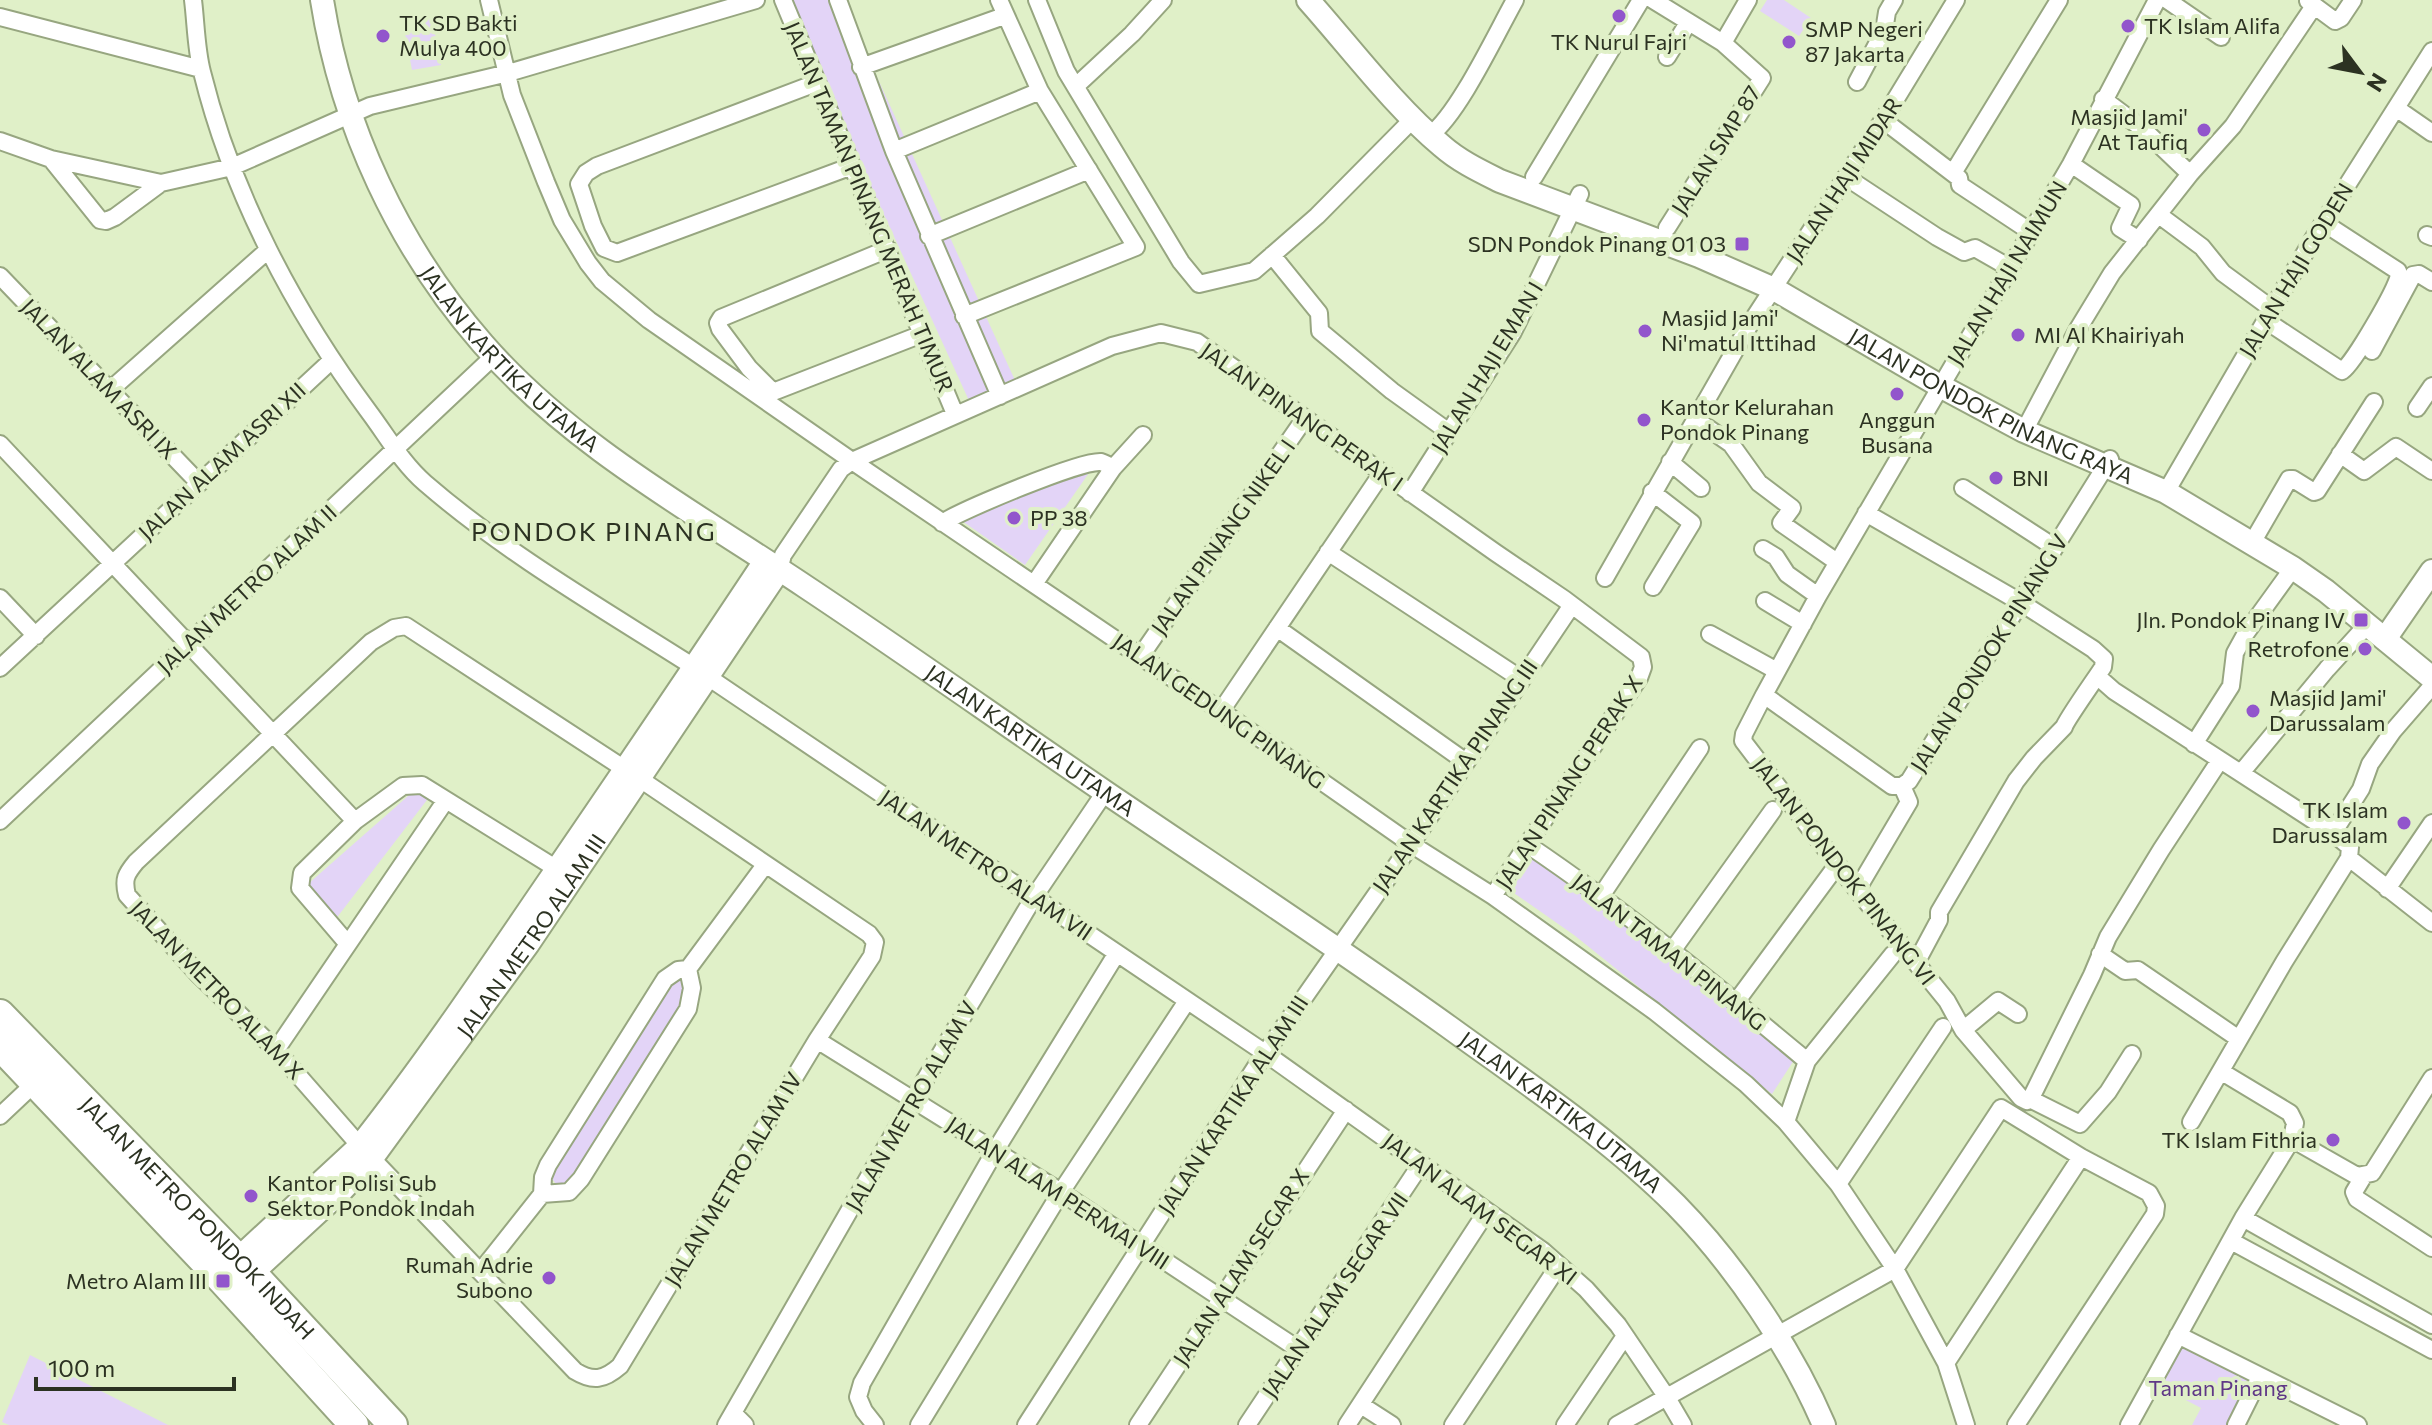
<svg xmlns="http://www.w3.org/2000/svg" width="2432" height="1425" viewBox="0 0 2432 1425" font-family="Commissioner,sans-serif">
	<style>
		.green { fill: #e3d4f7 }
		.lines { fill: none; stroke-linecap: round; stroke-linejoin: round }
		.street-casing { stroke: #97a680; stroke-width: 20 }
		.secondary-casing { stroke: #97a680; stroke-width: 26 }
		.highway-casing { stroke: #97a680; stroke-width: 32 }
		.street { stroke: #fff; stroke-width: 16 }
		.secondary { stroke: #fff; stroke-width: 22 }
		.highway { stroke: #fff; stroke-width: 28 }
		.poi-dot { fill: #9255cc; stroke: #e0f0c8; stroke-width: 3 }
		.labels { text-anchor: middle; stroke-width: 8; stroke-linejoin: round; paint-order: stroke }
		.poi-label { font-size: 22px; fill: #2c3222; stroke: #e0f0c8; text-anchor: start }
		.street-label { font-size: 22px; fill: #2c3222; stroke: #e0f0c8 }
		.park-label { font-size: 22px; fill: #5f3786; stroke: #e0f0c8 }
		.quarter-label { font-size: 26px; letter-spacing: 2px; fill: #2c3222; stroke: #e0f0c8 }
	</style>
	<rect width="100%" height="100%" fill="#e0f0c8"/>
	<path class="green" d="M786 0H842L1018 387 971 405Z
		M1767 0H1784L1811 18 1799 36 1760 11Z
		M432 17 441 65 412 70 403 23Z
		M1093 467 1025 565 955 516Z
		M416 789 430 796 335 920 308 884Z
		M1534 854 1798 1054 1772 1094 1574 935 1511 891Z
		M678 976 687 977 686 1003 576 1182 558 1187 548 1173 666 984Z
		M2184 1341 2254 1378 2231 1425H2192L2201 1408 2159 1386Z
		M30 1355 168 1425H9L2 1422Z"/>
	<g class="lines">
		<g class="street-casing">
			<path id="street" d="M193 0C196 24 196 49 202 72 232 194 294 311 369 412 387 436 402 463 425 483 507 554 603 609 694 667
				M489 0 512 95 546 182 562 220 588 263 602 281 649 320 852 461 1221 711 1411 844 1493 896 1654 1011 1746 1084 1786 1122 1838 1184 1895 1269 1946 1363 1966 1425
				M783 0 955 414
				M838 0 894 151 1000 396
				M1037 0 1066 71 1181 262 1199 284 1254 271 1317 216 1413 119
				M1653 0 1723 43
				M2157 0 2071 164 1818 596 1764 695 1744 734 1743 741 1857 890 1947 1001 1963 1030 2021 1098 2027 1101 2032 1096 2092 975 2108 937 2161 850 2220 760
				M2167 0 2221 37
				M2308 1 2335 21 2341 18 2353 0
				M0 17 201 69
				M1667 57 1688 23
				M861 67 1004 16
				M1857 82 1884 31 1887 12 1894 0
				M816 83 597 166 586 173 579 184 593 226 604 248 617 253 852 166
				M1076 86 1132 34 1163 0
				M2103 99 2143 129 2190 174
				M2396 108 2432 133
				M1883 120 1959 178 1960 185 2031 232
				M1430 135C1458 115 1496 34 1515 0
				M0 141 51 159 161 183 232 167 370 106 508 73 756 0
				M894 151 1040 91
				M51 159 100 220 106 221 115 217 161 183
				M2071 164 2131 205 2120 228 2139 240
				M1953 173 2059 0
				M1534 177 1641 0
				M1846 177 1937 237 1964 252 1975 248 2010 268
				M2159 215 2202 247 2223 273 2272 309
				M1667 228 1762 78 1723 43 1748 0
				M2427 235 2432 237
				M929 236 1089 170
				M888 249 721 318 718 323 720 329 749 368 773 392 922 334
				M1272 255 1319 313 1320 331 1392 391 1449 432
				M0 276 198 482
				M964 316 1136 247 1040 91 999 0
				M2265 320 2342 371C2354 363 2396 290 2399 275L2398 271 2324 223
				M2372 351 2413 275 2419 274 2432 282
				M109 391 268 250
				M2417 408 2432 386
				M1695 419 1731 444 1759 483 1792 508 1781 523 1837 562
				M2024 431 2078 329 2112 273 2190 174 2233 126 2314 6
				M0 444 355 821
				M2340 454 2364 471 2396 447 2432 471
				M1670 462 1701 488
				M1963 488 2054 547
				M1652 492 1692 523 1653 587
				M2166 492 2313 239 2432 51
				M1410 493 1513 332 1580 194
				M1866 513 2020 602 2093 649 2104 659 2103 667C2096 678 2066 720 2064 727L2034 758 2016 781 1939 912V920L1916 963
				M942 523C962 510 1081 460 1101 462 1105 463 1109 466 1113 468
				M2256 536 2289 479H2293L2314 492 2317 491 2374 402
				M1763 549 1776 557 1787 574 1818 596
				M1328 552 1521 679
				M779 570 783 555 841 469 852 461 1112 346 1161 333 1197 342 1496 553 1564 599 1641 657 1643 667 1639 678 1493 896
				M1605 578 1750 324 1883 120 1956 0
				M1034 584 1113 468 1143 435
				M0 598 36 636
				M1765 601 1803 624
				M406 626 640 779 869 934 875 942 872 956 817 1040 620 1366C604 1380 593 1382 575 1371L360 1146 276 1050 198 974 127 895C123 879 126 874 136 862L371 642 394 628Z
				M1277 628 1466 762
				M1710 634 1777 671
				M1140 657 1305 418
				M0 668 332 360
				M2097 676 2114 691 2333 833 2350 847 2349 858 2284 962 2191 1122
				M708 677 1265 1053 1543 1251 1586 1289 1618 1325 1666 1396 1683 1425
				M1764 695 1892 786H1902L1909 781 2110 459
				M1221 711 1382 473
				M2194 744 2231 686 2235 653 2246 633 2293 568
				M2241 773 2327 669 2367 625
				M0 821 494 356
				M2333 833 2361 789 2370 764 2393 731 2432 686
				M1528 845C1626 911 1717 986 1807 1061
				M2349 858 2432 923
				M2387 889 2432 823
				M1857 890 1909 802 1902 786
				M1601 896 1700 748
				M347 943 300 888 302 873 355 821 403 786 422 785 557 869
				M1672 951 1773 810
				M2100 954 2125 971 2138 970 2239 1039
				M1736 1002 1832 872
				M1963 1030 1998 1001 2018 1014
				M817 1040 1053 1187 1298 1349
				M276 1050 446 800
				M2030 1099 2080 1124 2108 1092 2132 1054
				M0 1116 35 1083
				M1786 1122 1807 1061 1893 954
				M2292 1139 2357 1176 2372 1173 2432 1078
				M2363 1177 2354 1192 2357 1199 2432 1248
				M1838 1184 1943 1027
				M542 1194 569 1192 581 1179 688 1009 692 988 688 969
				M2243 1218 2432 1325
				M2231 1241 2432 1350
				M481 1271 542 1194 543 1177 548 1165 665 979 678 970 688 969 765 865
				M2178 1335 2358 1425
				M1946 1363 2081 1157
				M1361 1405 1392 1425
				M733 1413 745 1425
				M726 1425 913 1100 1034 897 1105 792
				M875 1425 864 1411 858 1397 862 1383 995 1151 1117 953
				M919 1425 1061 1192 1187 1001
				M1026 1425 1257 1065 1403 856 1572 605
				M1138 1425 1346 1110
				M1247 1425 1421 1164
				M1347 1425 1487 1211
				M1453 1425 1559 1265
				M1565 1425 1625 1336
				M1617 1425 1895 1269 2001 1108 2081 1157 2149 1193 2156 1206 2155 1214 2016 1425
				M2129 1425 2243 1218 2292 1139 2295 1123 2290 1113 2222 1072
				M2236 1425 2260 1377"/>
		</g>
		<g class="secondary-casing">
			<g id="secondary">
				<path id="s1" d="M322 0C342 126 399 248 483 344 572 446 694 512 806 587 907 654 1005 724 1105 792 1220 870 1336 946 1449 1027 1526 1083 1608 1137 1676 1205 1734 1264 1791 1348 1824 1425"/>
				<path id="s2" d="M1308 0C1350 47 1394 106 1442 146 1459 161 1480 171 1500 181L1699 256 1774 289 1940 386 2024 431 2166 492 2293 568 2326 591 2432 678"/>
				<path d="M2385 639 2432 571"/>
				<path d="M238 1259 360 1146C424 1065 482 979 540 894 616 783 691 673 765 561"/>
				<path id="s3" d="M252 1273 342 1190 372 1158 528 944 779 570"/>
			</g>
		</g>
		<g class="highway-casing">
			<g id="highway">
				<path id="s4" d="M0 1014 252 1273 393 1425"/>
				<path d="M0 1046 223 1281 354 1425"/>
			</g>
		</g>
		<use href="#street" class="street"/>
		<use href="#secondary" class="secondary"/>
		<use href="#highway" class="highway"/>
	</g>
	<g class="poi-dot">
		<circle cx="1619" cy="16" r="8"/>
		<circle cx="2128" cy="26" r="8"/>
		<circle cx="383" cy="36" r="8"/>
		<circle cx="1789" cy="42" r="8"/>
		<circle cx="2204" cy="130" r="8"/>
		<rect x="1734" y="236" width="16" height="16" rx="4"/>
		<circle cx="1645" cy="331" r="8"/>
		<circle cx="2018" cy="335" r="8"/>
		<circle cx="1897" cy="394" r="8"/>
		<circle cx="1644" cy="420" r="8"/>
		<circle cx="1996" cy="478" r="8"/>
		<circle cx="1014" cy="518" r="8"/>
		<rect x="2353" y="612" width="16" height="16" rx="4"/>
		<circle cx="2365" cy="649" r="8"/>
		<circle cx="2253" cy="711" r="8"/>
		<circle cx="2404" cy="823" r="8"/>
		<circle cx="2333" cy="1140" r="8"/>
		<circle cx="251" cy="1196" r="8"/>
		<circle cx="549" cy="1278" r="8"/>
		<rect x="215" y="1273" width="16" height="16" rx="4"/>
	</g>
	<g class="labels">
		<g class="poi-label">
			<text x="399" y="31">TK SD Bakti<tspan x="399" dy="25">Mulya 400</tspan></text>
			<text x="2144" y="34">TK Islam Alifa</text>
			<text x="1805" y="37">SMP Negeri<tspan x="1805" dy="25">87 Jakarta</tspan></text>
			<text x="1619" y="50" text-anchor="middle">TK Nurul Fajri</text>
			<text x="2188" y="125" text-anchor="end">Masjid Jami'<tspan x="2188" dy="25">At Taufiq</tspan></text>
			<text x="1726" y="252" text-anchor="end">SDN Pondok Pinang 01 03</text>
			<text x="1661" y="326">Masjid Jami'<tspan x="1661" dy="25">Ni'matul Ittihad</tspan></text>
			<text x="2034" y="343">MI Al Khairiyah</text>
			<text x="1660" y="415">Kantor Kelurahan<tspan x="1660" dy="25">Pondok Pinang</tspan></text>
			<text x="1897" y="428" text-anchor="middle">Anggun<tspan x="1897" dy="25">Busana</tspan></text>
			<text x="2012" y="486">BNI</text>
			<text x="1030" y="526">PP 38</text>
			<text x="2345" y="628" text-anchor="end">Jln. Pondok Pinang IV</text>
			<text x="2349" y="657" text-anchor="end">Retrofone</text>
			<text x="2269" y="706">Masjid Jami'<tspan x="2269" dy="25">Darussalam</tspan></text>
			<text x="2388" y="818" text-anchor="end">TK Islam<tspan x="2388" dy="25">Darussalam</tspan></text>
			<text x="2317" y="1148" text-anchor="end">TK Islam Fithria</text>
			<text x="267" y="1191">Kantor Polisi Sub<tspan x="267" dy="25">Sektor Pondok Indah</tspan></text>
			<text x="533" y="1273" text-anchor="end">Rumah Adrie<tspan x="533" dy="25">Subono</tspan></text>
			<text x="207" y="1289" text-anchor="end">Metro Alam III</text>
		</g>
		<g class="street-label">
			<text transform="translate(1716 150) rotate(-58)" y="8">JALAN SMP 87</text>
			<text transform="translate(1844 180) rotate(-57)" y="8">JALAN HAJI MIDAR</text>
			<text transform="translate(869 207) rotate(67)" y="8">JALAN TAMAN PINANG MERAH TIMUR</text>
			<text transform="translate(2296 270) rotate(-59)" y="8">JALAN HAJI GODEN</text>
			<text transform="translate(2007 273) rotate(-59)" y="8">JALAN HAJI NAIMUN</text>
			<text dy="8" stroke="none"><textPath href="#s1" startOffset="414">JALAN KARTIKA UTAMA</textPath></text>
			<text transform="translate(1487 367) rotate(-59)" y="8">JALAN HAJI EMAN I</text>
			<text transform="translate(99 379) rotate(46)" y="8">JALAN ALAM ASRI IX</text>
			<text dy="8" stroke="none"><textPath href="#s2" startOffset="808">JALAN PONDOK PINANG RAYA</textPath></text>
			<text transform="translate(1302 417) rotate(35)" y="8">JALAN PINANG PERAK I</text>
			<text transform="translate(222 461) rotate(-43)" y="8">JALAN ALAM ASRI XII</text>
			<text transform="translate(1223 537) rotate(-55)" y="8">JALAN PINANG NIKEL I</text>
			<text transform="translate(247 589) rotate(-43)" y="8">JALAN METRO ALAM II</text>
			<text transform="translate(1989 653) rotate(-58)" y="8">JALAN PONDOK PINANG V</text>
			<text transform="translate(1219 711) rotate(35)" y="8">JALAN GEDUNG PINANG</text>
			<text dy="8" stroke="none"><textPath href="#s1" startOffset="1062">JALAN KARTIKA UTAMA</textPath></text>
			<text transform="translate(1455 776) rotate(-56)" y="8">JALAN KARTIKA PINANG III</text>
			<text transform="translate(1569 782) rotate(-57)" y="8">JALAN PINANG PERAK X</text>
			<text transform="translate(986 865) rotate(34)" y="8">JALAN METRO ALAM VII</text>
			<text transform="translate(1844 871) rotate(52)" y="8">JALAN PONDOK PINANG VI</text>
			<text dy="8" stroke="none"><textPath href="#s3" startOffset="440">JALAN METRO ALAM III</textPath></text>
			<text transform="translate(1669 952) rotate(38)" y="8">JALAN TAMAN PINANG</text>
			<text transform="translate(217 990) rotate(46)" y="8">JALAN METRO ALAM X</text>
			<text transform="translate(1233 1105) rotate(-57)" y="8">JALAN KARTIKA ALAM III</text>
			<text transform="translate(911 1106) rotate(-60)" y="8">JALAN METRO ALAM V</text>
			<text dy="8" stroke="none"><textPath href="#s1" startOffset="1710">JALAN KARTIKA UTAMA</textPath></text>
			<text transform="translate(733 1179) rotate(-59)" y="8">JALAN METRO ALAM IV</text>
			<text transform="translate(1058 1193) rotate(33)" y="8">JALAN ALAM PERMAI VIII</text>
			<text transform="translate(1480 1209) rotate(37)" y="8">JALAN ALAM SEGAR XI</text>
			<text dy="8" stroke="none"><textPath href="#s4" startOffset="284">JALAN METRO PONDOK INDAH</textPath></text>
			<text transform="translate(1241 1267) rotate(-57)" y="8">JALAN ALAM SEGAR X</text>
			<text transform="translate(1335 1295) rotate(-56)" y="8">JALAN ALAM SEGAR VII</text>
		</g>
		<g class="park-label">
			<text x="2218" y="1396">Taman Pinang</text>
		</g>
		<g class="quarter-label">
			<text x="594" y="541">PONDOK PINANG</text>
		</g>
	</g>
	<g transform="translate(2360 72) rotate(122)" stroke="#e0f0c8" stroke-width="6" paint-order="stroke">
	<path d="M0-6L14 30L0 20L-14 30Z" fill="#2c3222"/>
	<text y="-12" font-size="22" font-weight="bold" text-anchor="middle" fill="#2c3222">N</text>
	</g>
	<path d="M36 1377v12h198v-12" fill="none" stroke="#2c3222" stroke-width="4"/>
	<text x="48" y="1377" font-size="24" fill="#2c3222" stroke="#e0f0c8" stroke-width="6" paint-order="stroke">100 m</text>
</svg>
